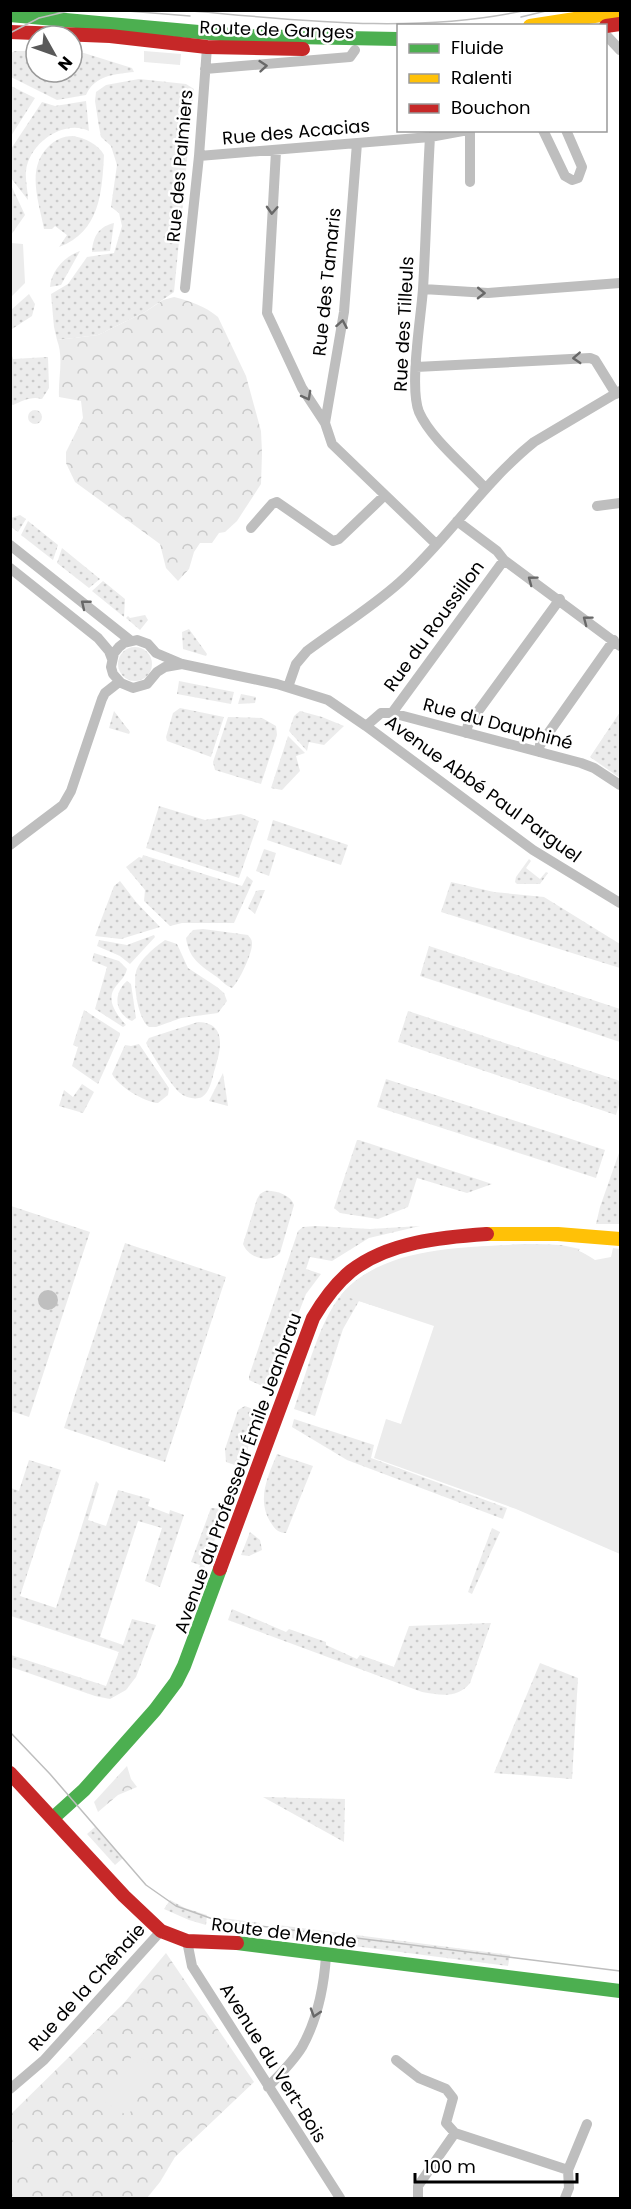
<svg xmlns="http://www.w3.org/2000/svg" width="631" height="2209" viewBox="0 0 631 2209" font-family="Poppins,sans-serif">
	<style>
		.green { fill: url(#green-dots) }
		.forest { fill: url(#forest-crowns) }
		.pitch { fill: #ececec }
		.water { fill: #bfbfbf }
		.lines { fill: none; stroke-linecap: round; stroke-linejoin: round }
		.street { stroke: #bebebe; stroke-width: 10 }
		.fast { stroke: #4caf50; stroke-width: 14 }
		.slow { stroke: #ffc107; stroke-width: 14 }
		.jam { stroke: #c62828; stroke-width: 14 }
		.tram { stroke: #bebebe; stroke-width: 1.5 }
		.oneway { stroke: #686868 }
		.labels { text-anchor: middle; stroke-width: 5; stroke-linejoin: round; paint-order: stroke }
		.street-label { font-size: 18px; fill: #000; stroke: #fff }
	</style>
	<defs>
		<pattern id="green-dots" width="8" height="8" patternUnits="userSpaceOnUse" patternTransform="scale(1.5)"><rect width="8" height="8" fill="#ececec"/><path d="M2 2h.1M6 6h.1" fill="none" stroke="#c9c9c9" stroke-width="1.8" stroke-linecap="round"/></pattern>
		<pattern id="forest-crowns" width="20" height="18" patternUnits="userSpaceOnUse" patternTransform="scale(1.5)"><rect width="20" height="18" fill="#ececec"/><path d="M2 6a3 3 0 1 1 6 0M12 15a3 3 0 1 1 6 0" fill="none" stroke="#c9c9c9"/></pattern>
	</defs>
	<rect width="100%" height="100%" fill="#fff"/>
	<path class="green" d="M15 51H36V72H72V52L84 53 132 68 134 72C115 74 95 75 86 95L57 100 11 77V53Z
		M139 79 186 84 194 89 174 292 145 312 98 335 57 340 54 327 51 294 68 284 87 257 114 253 122 226 119 213 111 207 117 165 111 146 101 137 99 127 95 101 96 92 106 85Z
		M11 86 35 98 11 136Z
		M86 101 89 131C64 119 29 143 26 171 25 180 28 191 28 200L11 178V149L42 102 55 106Z
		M73 136C85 138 98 144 104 155 102 192 100 232 59 247L67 235 55 226 52 229H44C39 202 26 169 48 147 55 140 62 136 73 136Z
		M11 185 25 215 11 235Z
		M114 223 110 251 92 252C93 237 98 227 114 223Z
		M80 251 61 285 50 287C51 271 65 256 80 251Z
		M29 294 35 304 32 316 12 329 11 338V310Z
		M11 352 13 359 48 357 49 388 42 399C31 396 23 401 13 405L11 404Z
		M28 417a7 7 0 1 1 14 0a7 7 0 1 1-14 0Z
		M20 515 26 519 18 532 11 527V518Z
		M28 521 58 545 53 560 21 535Z
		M62 548 100 579 89 588 57 563Z
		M103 581 125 599 124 617 92 591Z
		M145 615 148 620 140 630 126 618 128 616 130 618Z
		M189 629 207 654 206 656 183 649 182 632Z
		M118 664a17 17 0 1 1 34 0a17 17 0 1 1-34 0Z
		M179 681 234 692 231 704 177 694Z
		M241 694 256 697 255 703 238 704Z
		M180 708 224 717 211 757 167 741 166 737 173 713Z
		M114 711 130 732 129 734 109 728Z
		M300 711 322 717 344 726 324 745 309 742 307 751 289 731 294 716Z
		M620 712V778L590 757Z
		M228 717 262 718 276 726 277 735 261 784 215 770 213 762Z
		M288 736 305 753 296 756 300 771 282 790 271 788Z
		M159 806 205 820 241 814 259 821 239 878 146 848Z
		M273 820 348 845 341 865 267 840Z
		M264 849 276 853 269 876 256 871Z
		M143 855 242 886 247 876 253 881 234 923H182L170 926 144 901 145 890 126 867 139 857 142 858Z
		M529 859 531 861 526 868 540 879 546 872 548 873 540 884H517L515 882 516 877Z
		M120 881 136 902 160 927 121 939 95 936 114 886Z
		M451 882 494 892 544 897 620 944V968L441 912Z
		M260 890H265L255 914 248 908 256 891Z
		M203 929 248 935C250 938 252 939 252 943 253 952 239 982 232 988 226 986 222 981 217 977 201 966 189 959 186 938L193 930Z
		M154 935 155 937 130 964 120 956 97 946 99 940 127 945Z
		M165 940 177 944 188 968 217 987 224 993 227 1001 218 1013 181 1018 156 1027H149C138 1020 133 985 136 972 139 960 155 947 165 940Z
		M429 946 620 1009V1042L420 976Z
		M94 953 119 961 127 969C125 977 121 980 116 986 105 999 116 1014 126 1025L123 1027 95 1009 107 967 92 961Z
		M127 981 131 984 136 1018 132 1021C114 1013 113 993 127 981Z
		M84 1010 120 1033V1035L98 1084 72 1066 78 1047 73 1045Z
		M408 1011 620 1081V1101L616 1115 398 1042Z
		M198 1022C229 1023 220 1052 214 1072 212 1079 210 1092 202 1097 196 1100 186 1098 180 1093 171 1085 152 1055 146 1043L149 1038Z
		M139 1044 169 1088 168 1095 158 1103C144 1102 118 1086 112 1074L125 1045 131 1046Z
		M223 1073 228 1106 209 1101Z
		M386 1079 605 1150 596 1178 377 1107Z
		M82 1084 94 1092 83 1113 59 1106 64 1090 73 1097Z
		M357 1140H359L492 1184 467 1193 417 1178 408 1207 378 1219 340 1213 334 1208Z
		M620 1150V1224H596L600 1207Z
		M265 1191C275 1190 291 1195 294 1205L280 1253C270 1264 248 1258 243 1244L257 1199 260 1194Z
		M11 1206 90 1232 29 1417 11 1411Z
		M316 1226 370 1229 420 1226 369 1238 332 1261 310 1257 306 1269 321 1274 306 1294 269 1389 249 1380V1376L298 1231 303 1227Z
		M125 1243 226 1277 165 1462 64 1428Z
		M528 1244 561 1245 580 1249 502 1347 359 1301 343 1329 315 1416 294 1409C306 1375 319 1321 342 1294 379 1248 472 1247 528 1244Z
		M245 1406 261 1412 241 1467 226 1462 225 1449 238 1410Z
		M294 1419 374 1445 371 1458 507 1508 503 1519 347 1460 292 1427Z
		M277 1454 313 1466 286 1533C278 1533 275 1529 271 1523 256 1500 268 1476 277 1454Z
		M29 1460 61 1470 20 1596 56 1608 96 1481 99 1484 88 1520 106 1526 118 1490 150 1499 148 1506 169 1514 170 1510 184 1515 160 1587 145 1581 162 1528 138 1521 100 1637 123 1645 132 1619 156 1625 136 1677 126 1690 110 1699 95 1696 11 1667V1655L106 1686 119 1652 11 1616V1488L19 1491Z
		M211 1508 226 1509 197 1588 193 1587 200 1565 191 1562Z
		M492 1528 500 1532 472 1594 468 1592Z
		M250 1532 260 1540 262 1550 249 1556 241 1555Z
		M232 1609 286 1632 289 1629 326 1642V1645L357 1659 360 1655 394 1667 409 1626 491 1623 470 1683C457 1699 440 1695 422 1692L228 1620Z
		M540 1663 578 1678 572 1779 494 1773Z
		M263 1797 345 1799 344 1842Z
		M95 1827 123 1858 115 1865 87 1834Z
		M170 1900 185 1908 207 1915 206 1925 189 1920 164 1909Z
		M215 1917 260 1923 259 1934 214 1928Z
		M278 1925 348 1934 346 1945 275 1936Z
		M356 1935 510 1955 508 1966 354 1946Z"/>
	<path class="forest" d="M174 297C190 301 205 306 218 317L246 376 261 431 262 453 261 484 237 521 225 532 219 533 212 543H200L194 552 189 569 178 581 166 568 160 544 75 482 66 463V452L83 418 81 401 59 397C58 378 64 358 57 340L98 335 145 312 163 300Z
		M127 1766 131 1779 137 1787 118 1795 98 1812 94 1802Z
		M166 1953 254 2082 175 2157 160 2182 147 2198H11V2114L124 2003Z"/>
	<path class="pitch" d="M144 51 181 54 180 65 144 62Z
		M11 243 23 244 25 283 11 297Z
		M528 1244C557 1245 570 1243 595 1260L611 1257 613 1248 620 1249V1554L516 1509 374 1458 386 1419 401 1424 434 1326 341 1295C385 1244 467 1248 528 1244Z
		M133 2054 156 2067 128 2116 105 2102Z
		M16 2139 36 2159 11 2183V2144Z"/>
	<path class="water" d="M38 1300a10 10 0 1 1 20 0a10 10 0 1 1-20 0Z"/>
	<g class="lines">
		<path class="street" d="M606 35 620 50
			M205 69 350 57 355 50
			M543 130 565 176 572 180 578 178 582 167 566 130
			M430 137C427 188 426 238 423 289 421 318 409 387 419 412 431 439 465 466 485 488
			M276 151 267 313 302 388 325 423 332 444 436 544
			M199 156 430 137 468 130
			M470 182V130
			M185 288 199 156 207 47
			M423 289 488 293 620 283
			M416 367 590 358 595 360 616 394
			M325 423 344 312 357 143
			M597 506 620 503
			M457 521 497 551 504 560 620 646
			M251 528 272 504 277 502 333 541 339 539 384 496
			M10 545 131 641
			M10 568 98 638 109 651 112 659
			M182 664 165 667 157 672 147 684 133 688 121 683 113 674 111 667 114 653 119 647 124 643 137 640 148 644 156 653 182 664 277 684 328 700 366 726 533 850 620 903
			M288 687 296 664 307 651C338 628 371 608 400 582 448 539 483 483 534 442L620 391
			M392 713 504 560
			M366 726 381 713H392L581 763 594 768 620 785
			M466 733 468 725 560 599
			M539 752 540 745 614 640
			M10 845 63 805 71 791 102 699 105 693 119 682
			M187 1941 192 1966 340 2198
			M396 2060 419 2078 446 2089 453 2098 446 2123 455 2133 568 2170
			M268 2087C280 2074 293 2062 302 2047 317 2020 324 1986 326 1956
			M10 2089 44 2060 161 1931
			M418 2198V2186L455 2133
			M565 2198 569 2188 568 2170 587 2124"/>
		<path class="fast" d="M10 15 243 36 398 39
			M53 1818 84 1790 155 1710 176 1682 184 1666 220 1569
			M237 1943 620 1991"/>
		<path class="slow" d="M530 26 620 12
			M487 1234H558L620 1239"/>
		<path class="jam" d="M606 26 620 24
			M10 32 110 36 207 47 303 49
			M220 1569 313 1318C323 1301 335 1284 351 1271 388 1242 442 1237 487 1234
			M10 1773 124 1896 161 1931 187 1941 237 1943"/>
		<path class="tram" d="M115 10 190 16
			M182 10C297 20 413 35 527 10
			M521 17 550 10
			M10 33 39 18 73 10
			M10 1732 50 1774 146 1885 176 1906 210 1918 228 1922 620 1971"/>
	</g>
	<defs><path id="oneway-chevron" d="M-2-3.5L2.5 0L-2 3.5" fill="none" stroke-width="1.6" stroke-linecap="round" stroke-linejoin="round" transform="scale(1.5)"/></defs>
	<g class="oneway">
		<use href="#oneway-chevron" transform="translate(263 66) rotate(-5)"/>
		<use href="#oneway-chevron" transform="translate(272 210) rotate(93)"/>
		<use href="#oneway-chevron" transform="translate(481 293) rotate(1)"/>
		<use href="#oneway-chevron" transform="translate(342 324) rotate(-80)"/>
		<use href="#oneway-chevron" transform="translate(577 358) rotate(177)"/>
		<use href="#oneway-chevron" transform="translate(307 396) rotate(61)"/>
		<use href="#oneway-chevron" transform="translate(532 580) rotate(-143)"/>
		<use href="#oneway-chevron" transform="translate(85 604) rotate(-141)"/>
		<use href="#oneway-chevron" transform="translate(587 620) rotate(-143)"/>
		<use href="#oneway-chevron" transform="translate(315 2013) rotate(107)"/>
	</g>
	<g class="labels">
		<g class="street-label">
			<text transform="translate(277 30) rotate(2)" y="6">Route de Ganges</text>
			<text transform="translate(296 132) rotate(-5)" y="6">Rue des Acacias</text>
			<text transform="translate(180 166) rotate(-85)" y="6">Rue des Palmiers</text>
			<text transform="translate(327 282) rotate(-84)" y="6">Rue des Tamaris</text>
			<text transform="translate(404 324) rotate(-87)" y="6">Rue des Tilleuls</text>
			<text transform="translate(434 626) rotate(-54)" y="6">Rue du Roussillon</text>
			<text transform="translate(498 724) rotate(15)" y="6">Rue du Dauphiné</text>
			<text transform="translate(483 789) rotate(36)" y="6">Avenue Abbé Paul Parguel</text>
			<text transform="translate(238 1473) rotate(-70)" y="6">Avenue du Professeur Émile Jeanbrau</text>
			<text transform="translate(284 1933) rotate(7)" y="6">Route de Mende</text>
			<text transform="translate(87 1987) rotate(-48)" y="6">Rue de la Chênaie</text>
			<text transform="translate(273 2063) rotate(58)" y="6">Avenue du Vert-Bois</text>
		</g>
	</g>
	<rect width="631" height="2209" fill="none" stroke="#000000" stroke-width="24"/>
	<rect x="397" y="24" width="210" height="108" fill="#ffffff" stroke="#999999" stroke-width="1.5"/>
	<rect x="409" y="44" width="30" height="9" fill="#4caf50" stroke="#999999" stroke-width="1.5"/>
	<text x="451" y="54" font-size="18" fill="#000000">Fluide</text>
	<rect x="409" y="74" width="30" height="9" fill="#ffc107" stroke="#999999" stroke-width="1.5"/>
	<text x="451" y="84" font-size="18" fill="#000000">Ralenti</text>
	<rect x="409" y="104" width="30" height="9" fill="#c62828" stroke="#999999" stroke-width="1.5"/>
	<text x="451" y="114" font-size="18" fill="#000000">Bouchon</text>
	<g transform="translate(54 54) rotate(130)"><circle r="28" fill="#ffffff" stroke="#999999" stroke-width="1.5"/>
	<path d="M0-4.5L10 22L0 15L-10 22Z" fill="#595959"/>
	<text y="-9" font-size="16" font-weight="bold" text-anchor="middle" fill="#000000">N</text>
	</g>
	<path d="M415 2173v9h162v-9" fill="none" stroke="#000000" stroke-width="3"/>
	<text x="424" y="2173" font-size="18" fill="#000000" stroke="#ffffff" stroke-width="4.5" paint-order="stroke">100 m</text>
</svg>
